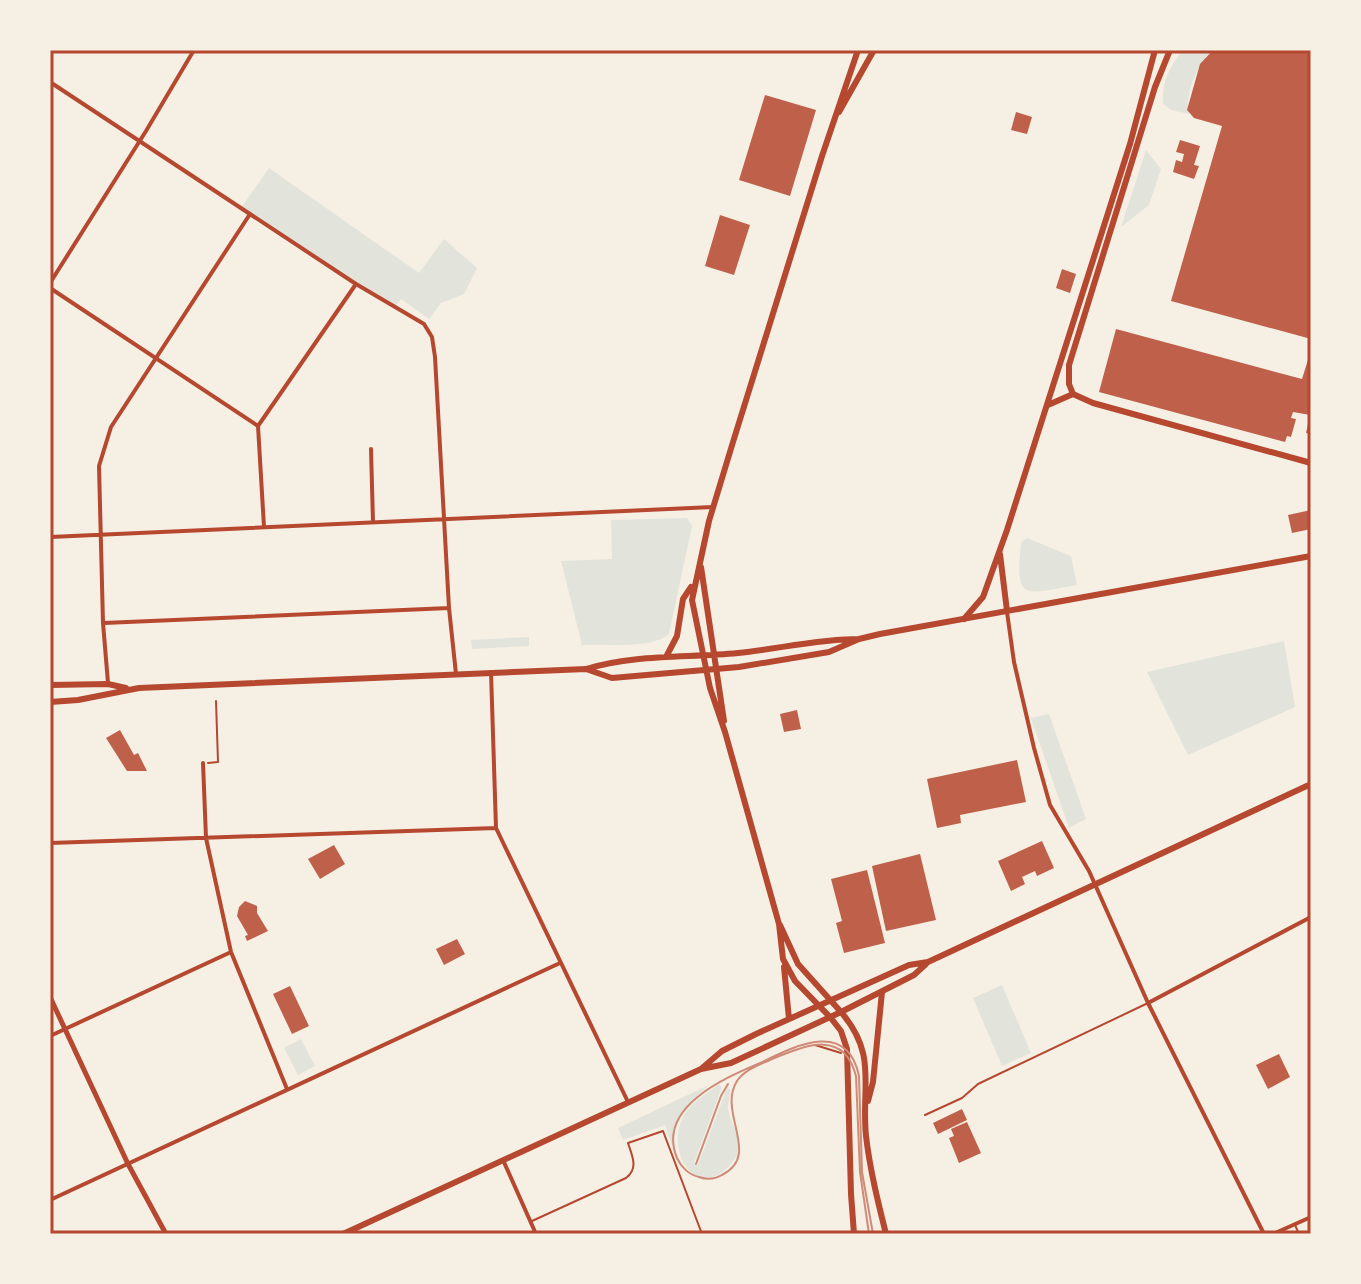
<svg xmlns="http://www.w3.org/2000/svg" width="1361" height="1284" viewBox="0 0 1361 1284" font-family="Cabin,sans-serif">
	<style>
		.green { fill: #e2e4dc }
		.building { fill: #bf614a }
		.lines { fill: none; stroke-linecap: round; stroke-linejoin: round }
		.path { stroke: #b5482f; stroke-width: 2 }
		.service { stroke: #b5482f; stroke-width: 2 }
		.minor { stroke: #b5482f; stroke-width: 4 }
		.tertiary { stroke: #b5482f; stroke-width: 5 }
		.secondary { stroke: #b5482f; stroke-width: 6 }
		.primary { stroke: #b5482f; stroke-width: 6 }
		.tram { stroke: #cf8b77; stroke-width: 2 }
		.neatline { fill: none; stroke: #b5482f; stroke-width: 3 }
	</style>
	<rect width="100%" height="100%" fill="#f6efe4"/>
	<path class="green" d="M1183 50H1213C1198 62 1184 95 1189 114L1171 110 1163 104C1161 85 1170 65 1183 50Z
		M1146 150 1161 169 1149 205 1121 227Z
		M269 168 419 273 444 239 477 268 464 294 441 303 429 319 401 299 395 307 241 208Z
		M687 518 692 526 669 634C653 649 606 644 582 645L561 561 612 559 611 520Z
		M1027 538 1071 556 1077 585C1023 594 1015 603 1021 542Z
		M529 637V646L472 649 471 640Z
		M1284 641 1295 707 1188 755 1147 672Z
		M1049 714 1086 819 1069 828 1031 718Z
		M1002 985 1031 1053 1002 1066 973 998Z
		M301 1039 315 1066 298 1075 284 1048Z
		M719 1084 722 1087 694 1163 698 1165 727 1088 731 1090C730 1096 728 1102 728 1108 730 1122 741 1137 738 1151 737 1157 733 1162 728 1167 692 1203 660 1142 689 1108 697 1099 709 1092 719 1084Z
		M709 1085C689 1102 673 1118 672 1146L665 1125 623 1140 618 1128Z"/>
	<path class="building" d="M1213 50 1311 51V339L1171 301 1222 126 1194 118 1187 110 1200 64Z
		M765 95 816 110 790 196 739 180Z
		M1016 112 1032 117 1027 134 1011 130Z
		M1180 140 1200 146 1194 165 1199 166 1194 179 1173 172 1176 160 1182 162 1184 154 1176 152Z
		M720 215 750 225 734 275 705 266Z
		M1062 269 1076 274 1070 293 1056 288Z
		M1116 329 1302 379 1311 350V434L1306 433 1310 415 1293 412 1291 418 1296 419 1291 437 1287 436 1285 442 1099 392Z
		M1311 510V529L1292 533 1288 515Z
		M797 710 801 729 784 732 780 714Z
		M120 730 134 755 138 753 147 771H127L106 738Z
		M1017 760 1026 802 960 815 961 823 937 828 927 779Z
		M1042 841 1054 868 1037 876 1035 871 1022 877 1025 884 1011 891 998 861Z
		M334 845 345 864 320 879 308 859Z
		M920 854 936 920 886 931 872 866Z
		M867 870 885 943 844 953 836 923 842 921 831 879Z
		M245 901 257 906V913L268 931 247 941 245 936 248 935 237 916 239 907Z
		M457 939 465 954 444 965 436 949Z
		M290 986 309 1026 292 1034 273 994Z
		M1279 1054 1290 1077 1268 1089 1256 1065Z
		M962 1109 967 1120 938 1134 933 1123Z
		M967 1122 981 1153 959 1163 949 1138 954 1136 951 1129Z"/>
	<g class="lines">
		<path class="path" d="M208 763 218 762 216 701
			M815 1045 841 1053"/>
		<path class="service" d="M925 1115 962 1098 978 1084 1148 1003
			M532 1221 626 1178C639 1168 632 1156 628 1143L663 1131 702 1234
			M1295 1225 1299 1234"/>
		<path class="minor" d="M50 82 356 284 424 324 432 337 435 357 449 608 456 674
			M50 283 146 131 194 50
			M50 288 258 426
			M258 426 356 284
			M258 426 264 527
			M371 449 373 522
			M50 537 713 507
			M1007 612 1014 662 1034 748 1050 805 1089 871 1148 1003 1264 1234
			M104 623 449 608
			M491 672 496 828 628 1102
			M108 683 103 623 99 466 111 427 250 214
			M203 763 206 838 231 952 287 1089
			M50 843 496 828
			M1148 1003 1311 917
			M50 1036 231 952
			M503 1160 536 1234
			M50 1200 560 963
			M1273 1234 1311 1217"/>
		<path class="tertiary" d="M50 997 128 1164 166 1234"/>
		<path class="secondary" d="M1170 50 1155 87 1069 365V384L1073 394 1093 403 1311 463
			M1048 405 1073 394
			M1000 554 1007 611
			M964 619 983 597 1007 530 1130 144 1155 50
			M841 1012C878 1055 861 1086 866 1136 870 1170 878 1202 886 1234
			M830 1017 841 1031 847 1049 851 1194 854 1234
			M868 1101 873 1082 882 992"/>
		<path class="primary" d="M839 112 874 50
			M701 567 724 721
			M666 657 677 636 683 599 691 587
			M586 669 612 678 739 667 829 652 859 639 880 634 1311 556
			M50 685 108 684 126 688
			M50 702 78 700 139 688 586 669C635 654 687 658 738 653 778 649 818 639 859 639
			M780 925 798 964 841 1012
			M784 967 789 1019
			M830 1017 795 981 783 959 779 924 725 732 710 688 692 600 709 521 733 442 822 156 858 50
			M701 1069 722 1051 756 1034 909 965 928 962 1311 784
			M343 1234 701 1069 731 1063 841 1012 914 975 926 964"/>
		<path class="tram" d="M696 1164 721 1096 728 1084
			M869 1234 860 1172 856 1076C844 1028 804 1046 772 1059 760 1065 745 1069 737 1081 717 1113 762 1155 722 1175 715 1179 707 1180 699 1177 689 1175 681 1167 677 1158 656 1107 725 1078 760 1063 793 1047 847 1018 859 1076L862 1172 873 1234"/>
	</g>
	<rect width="1361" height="1284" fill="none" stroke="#f6efe4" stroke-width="104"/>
	<rect x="52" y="52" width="1257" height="1180" class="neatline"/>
</svg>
